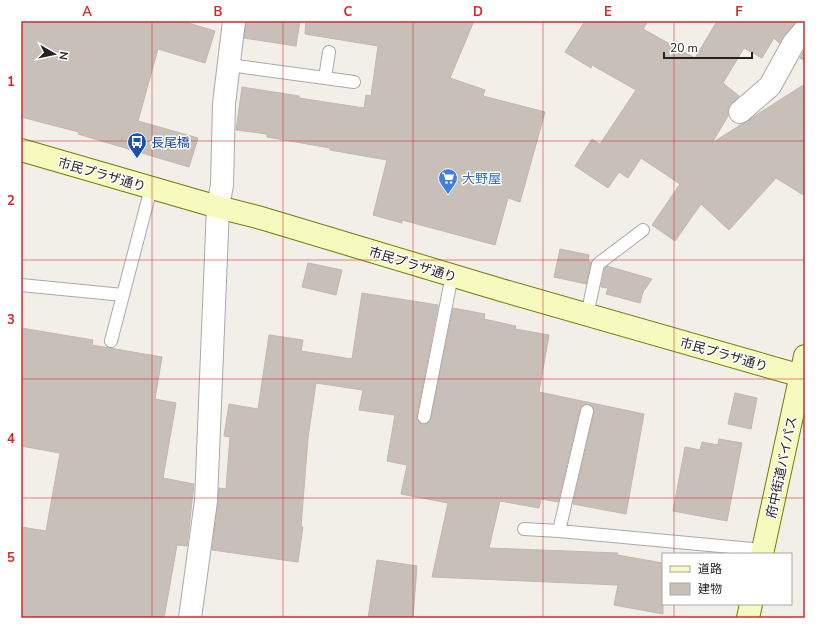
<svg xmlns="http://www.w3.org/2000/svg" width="826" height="639" viewBox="0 0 826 639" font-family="'Nunito Sans','Noto Sans JP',sans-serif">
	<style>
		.building { fill: #c7bfb8; stroke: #c4b6ab }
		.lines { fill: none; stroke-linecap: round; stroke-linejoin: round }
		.lane-casing { stroke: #a9a9a9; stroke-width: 14 }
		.street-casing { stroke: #a9a9a9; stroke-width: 24 }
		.secondary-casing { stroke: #707d05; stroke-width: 24 }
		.lane { stroke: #fff; stroke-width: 12 }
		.street { stroke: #fff; stroke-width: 22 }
		.secondary { stroke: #f7fabf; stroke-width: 22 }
		.grid { fill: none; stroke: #d62828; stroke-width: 1; stroke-opacity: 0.55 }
		.labels { text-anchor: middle; stroke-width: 3; stroke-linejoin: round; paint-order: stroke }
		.transit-label { font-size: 13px; fill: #164399; stroke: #fff; text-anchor: start }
		.street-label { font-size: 13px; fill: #222; stroke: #fff }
		.shop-label { font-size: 13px; fill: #366cbe; stroke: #fff; text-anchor: start }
		.neatline { fill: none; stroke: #d62828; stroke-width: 1.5 }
		.grid-label { font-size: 13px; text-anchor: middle; font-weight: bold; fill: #d62828 }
	</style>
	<rect width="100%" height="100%" fill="#f2efe9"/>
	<path class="building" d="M21 21H182L215 31 205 63 158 49 138 121 198 138 189 167 78 134 79 132 21 117Z
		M246 21H300L296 46 244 38Z
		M306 21H474L450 78 485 90 483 96 545 112 520 202 508 198 495 245 402 220V223L373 215 387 160 330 150V148L267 137V134L236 130 242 87 299 96V98L364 108 366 95 371 96 378 46 305 34Z
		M585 21H648L643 29 695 58 717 21H797L779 43 774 38 762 58 744 48 723 83 739 96 728 108V116L712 143 805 84V196L776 178 729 230 701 204 675 241 652 225 680 184 641 158 628 178 619 172 608 188 575 166 592 139 600 144 636 90 592 65 591 68 565 52Z
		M805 49V61L800 58Z
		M560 249 589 255 588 261 591 262 586 284 554 277Z
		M308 263 342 270 336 295 302 287Z
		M607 266 652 279 643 292 640 303 606 294 608 288 601 287 605 268Z
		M362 293 438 305 417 416V420L422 424H427L431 418 453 308 485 314 484 319 516 326 515 329 549 335 539 392 644 414 626 514 573 504 594 413 592 406 585 404 580 409 558 502 541 499 539 508 500 501 489 548 618 553 617 555 663 563V614L614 605 618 585 432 577 448 503 401 494 407 465 387 461 395 415 359 410 363 390 316 383 308 438 301 527H303L298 562 212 550 219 488 226 489 230 437 224 436 229 404 258 409 269 335 303 340 301 351 352 359Z
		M21 328 93 340 92 345 162 357 155 399 176 403 163 478 194 484 187 546 177 545 164 618H21V527L46 531 60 453 21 446Z
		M735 393 757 398 751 429 728 424Z
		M719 439 742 443 727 521 673 511 685 447 700 450 702 442 718 445Z
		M377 560 417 566 413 618H368Z"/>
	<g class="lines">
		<g class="lane-casing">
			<path id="lane" d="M229 65 354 82
				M325 78 329 52
				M21 285 123 295
				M587 315 598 264 643 230
				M111 341 151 188
				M424 417 452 275
				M524 529 559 531 763 550
				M559 531 587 411"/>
		</g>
		<g class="street-casing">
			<path id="street" d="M740 112 770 86 793 44 805 30
				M190 618 206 501 218 207 222 185 224 104 234 21"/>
		</g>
		<g class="secondary-casing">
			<path id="secondary" d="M21 150 218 207 261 218 501 290 805 377
				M762 554 805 356
				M748 618 751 604"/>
		</g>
		<use href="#lane" class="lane"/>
		<use href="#street" class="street"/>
		<use href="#secondary" class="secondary"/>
	</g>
	<path class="grid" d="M152 21V618M283 21V618M413 21V618M543 21V618M674 21V554M21 141H805M21 260H805M21 379H805M21 498H805M674 604V618"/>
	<defs>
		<g id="bus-pin" transform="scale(1)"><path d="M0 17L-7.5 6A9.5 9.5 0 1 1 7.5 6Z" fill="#1a4fb4" stroke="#fff"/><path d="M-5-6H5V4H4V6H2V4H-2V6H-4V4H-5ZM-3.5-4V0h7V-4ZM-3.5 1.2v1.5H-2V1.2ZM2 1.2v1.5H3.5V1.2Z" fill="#fff"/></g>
		<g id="supermarket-pin" transform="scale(1)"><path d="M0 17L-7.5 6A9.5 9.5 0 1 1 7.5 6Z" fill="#3f7fe0" stroke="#fff"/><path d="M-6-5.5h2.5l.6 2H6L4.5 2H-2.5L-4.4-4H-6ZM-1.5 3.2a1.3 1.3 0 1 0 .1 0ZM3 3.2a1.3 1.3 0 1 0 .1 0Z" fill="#fff"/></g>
	</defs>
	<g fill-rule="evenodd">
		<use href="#bus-pin" x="137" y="142"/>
		<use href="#supermarket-pin" x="448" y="178"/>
	</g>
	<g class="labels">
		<g class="transit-label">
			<text x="151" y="147">長尾橋</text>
		</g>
		<g class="street-label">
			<text transform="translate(102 174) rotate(16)" y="5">市民プラザ通り</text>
			<text transform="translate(413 264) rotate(17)" y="5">市民プラザ通り</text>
			<text transform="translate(724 354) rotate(16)" y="5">市民プラザ通り</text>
			<text transform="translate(781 467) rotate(-78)" y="5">府中街道バイパス</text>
		</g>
		<g class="shop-label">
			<text x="462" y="183">大野屋</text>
		</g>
	</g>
	<rect width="826" height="639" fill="none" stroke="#ffffff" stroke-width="44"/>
	<rect x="662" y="553" width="130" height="52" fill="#ffffff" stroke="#a7a7a7"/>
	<rect x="670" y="566" width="20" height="6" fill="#f7fabf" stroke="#a7a7a7"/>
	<text x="698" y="573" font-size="12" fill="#222222">道路</text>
	<rect x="670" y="583" width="20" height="12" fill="#c7bfb8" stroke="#a7a7a7"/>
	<text x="698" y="593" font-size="12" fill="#222222">建物</text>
	<g transform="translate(54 54) rotate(99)" stroke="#ffffff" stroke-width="3" paint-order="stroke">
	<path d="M0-3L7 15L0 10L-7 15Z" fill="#222222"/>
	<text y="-6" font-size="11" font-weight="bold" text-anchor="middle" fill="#222222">N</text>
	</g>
	<path d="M664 52v6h88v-6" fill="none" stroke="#222222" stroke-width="2"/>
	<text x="670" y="52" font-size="12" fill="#222222" stroke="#ffffff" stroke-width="3" paint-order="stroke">20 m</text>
	<rect x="22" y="22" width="782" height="595" class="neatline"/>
	<g class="grid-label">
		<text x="87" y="16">A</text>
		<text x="218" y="16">B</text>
		<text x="348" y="16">C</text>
		<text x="478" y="16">D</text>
		<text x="608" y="16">E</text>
		<text x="739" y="16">F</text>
		<text x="11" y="86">1</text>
		<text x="11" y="205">2</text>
		<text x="11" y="324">3</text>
		<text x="11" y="443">4</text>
		<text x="11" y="562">5</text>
	</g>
</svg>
